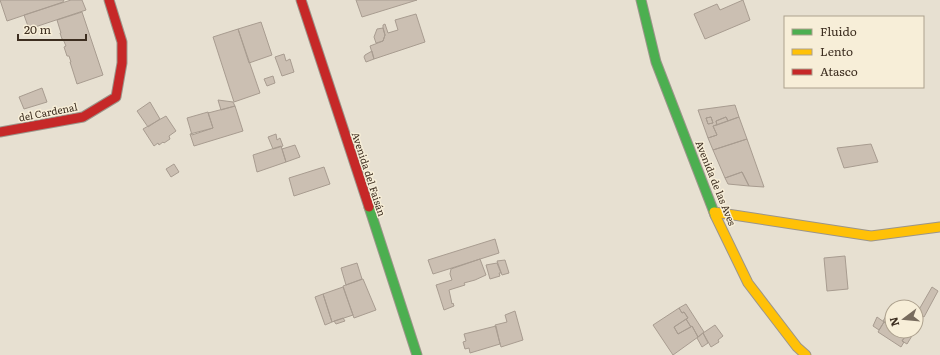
<svg xmlns="http://www.w3.org/2000/svg" width="940" height="355" viewBox="0 0 940 355" font-family="Literata,serif">
	<style>
		.building { fill: #cbbfb2; stroke: #a89c90; fill-rule: evenodd }
		.lines { fill: none; stroke-linecap: round; stroke-linejoin: round }
		.fast-casing { stroke: #9c958a; stroke-width: 11 }
		.slow-casing { stroke: #9c958a; stroke-width: 11 }
		.jam-casing { stroke: #9c958a; stroke-width: 11 }
		.fast { stroke: #4caf50; stroke-width: 9 }
		.slow { stroke: #ffc107; stroke-width: 9 }
		.jam { stroke: #c62828; stroke-width: 9 }
		.labels { text-anchor: middle; stroke-width: 3; stroke-linejoin: round; paint-order: stroke }
		.street-label { font-size: 10px; fill: #3d2e20; stroke: #f7eed8 }
	</style>
	<rect width="100%" height="100%" fill="#e7e0d1"/>
	<path class="building" d="M0 0H64L63 2 7 21Z
		M71 0H82L86 10 29 29 24 15Z
		M356 0H417L362 17Z
		M743 0 750 20 705 39 694 14 717 4 720 10Z
		M82 12 103 75 77 84 70 62H71L69 56H67L64 47 66 46 63 39H62L60 33H61L57 20Z
		M416 14 425 42 374 59 370 46 383 41 385 35 383 28V25L385 24 388 33 398 30 395 20Z
		M261 22 272 55 249 63 238 29Z
		M383 28 385 35 383 41 376 43 374 37 377 29Z
		M238 29 260 93 234 102 213 37Z
		M372 51 374 59 366 62 364 57 365 55Z
		M284 54 286 61 290 59 294 72 282 76 275 57Z
		M273 76 275 83 267 86 264 79Z
		M42 88 47 102 24 109 19 97Z
		M218 100 233 102 235 106 221 110Z
		M150 102 160 119 148 127 137 111Z
		M735 105 739 117 728 121 726 117 716 121 717 125 713 126 717 135 708 138 698 110ZM711 117 713 123 708 124 706 118Z
		M235 106 243 131 194 146 190 134 213 128 208 113Z
		M208 112 213 128 192 135 187 118Z
		M166 116 176 131 169 136 170 139 164 143 163 142 159 145 158 143 154 146 143 129Z
		M711 117 713 123 708 124 706 118Z
		M726 117 728 121 717 125 716 121Z
		M739 117 747 139 713 150 708 138 717 135 713 126Z
		M276 134 277 140 280 138 283 146 273 149 268 137Z
		M747 139 764 187 749 186 742 172 725 178 713 150Z
		M871 144 878 162 844 168 837 148Z
		M295 145 300 157 286 162 282 149Z
		M281 146 286 162 257 172 253 155Z
		M174 164 179 172 171 177 166 169Z
		M324 167 330 184 294 196 289 178Z
		M742 172 749 186 728 184 725 178Z
		M495 239 499 253 433 274 428 260Z
		M845 256 848 289 827 291 824 258Z
		M480 259 486 275 475 280 464 283 465 285 449 290 452 304 453 303 454 306 444 310 436 285 452 280 450 274 451 269Z
		M505 260 509 273 502 275 497 261Z
		M357 263 362 279 346 285 341 268Z
		M497 263 501 273H499L500 276 490 279 486 265Z
		M363 279 376 310 354 318 343 286Z
		M343 287 353 315 332 322 323 294Z
		M932 287 938 291 924 317 917 313Z
		M323 294 332 322 325 325 315 297Z
		M686 304 704 332 698 337 692 326 691 327 686 319 688 318 684 312 682 313 679 308Z
		M679 308 682 313 684 312 688 318 674 327 678 334 692 326 698 337 673 355 653 325Z
		M891 308H892V327L883 321Z
		M515 311 523 340 501 347 495 325 507 322 505 315Z
		M877 317 884 322 879 330 873 326Z
		M343 318 345 321 336 324 334 321Z
		M686 319 691 327 678 334 674 327Z
		M884 322 892 327V331H909L902 341 904 342 901 347 878 332Z
		M715 325 723 336 718 340 719 342 711 347 703 333Z
		M496 326 500 344 470 353 469 348 465 349 463 342 466 341 464 334Z
		M909 331H915L907 344 902 341Z
		M703 333 708 343 702 347 697 338Z"/>
	<g class="lines">
		<g class="fast-casing">
			<path id="fast" d="M641 0 656 62 715 215
				M369 207 417 355"/>
		</g>
		<g class="slow-casing">
			<path id="slow" d="M714 212 871 236 940 227
				M715 215 748 283 797 347 806 355"/>
		</g>
		<g class="jam-casing">
			<path id="jam" d="M301 0 369 207
				M0 132 83 117 116 97 122 63V42L109 0"/>
		</g>
		<use href="#fast" class="fast"/>
		<use href="#slow" class="slow"/>
		<use href="#jam" class="jam"/>
	</g>
	<g class="labels">
		<g class="street-label">
			<text transform="translate(48 112) rotate(-11)" y="4">del Cardenal</text>
			<text transform="translate(369 174) rotate(72)" y="4">Avenida del Faisán</text>
			<text transform="translate(716 183) rotate(68)" y="4">Avenida de las Aves</text>
		</g>
	</g>
	<rect x="784" y="16" width="140" height="72" fill="#f7eed8" stroke="#ada18e"/>
	<rect x="792" y="29" width="20" height="6" fill="#4caf50" stroke="#ada18e"/>
	<text x="820" y="36" font-size="12" fill="#3d2e20">Fluido</text>
	<rect x="792" y="49" width="20" height="6" fill="#ffc107" stroke="#ada18e"/>
	<text x="820" y="56" font-size="12" fill="#3d2e20">Lento</text>
	<rect x="792" y="69" width="20" height="6" fill="#c62828" stroke="#ada18e"/>
	<text x="820" y="76" font-size="12" fill="#3d2e20">Atasco</text>
	<g transform="translate(904 319) rotate(254)"><circle r="19" fill="#f7eed8" stroke="#ada18e"/>
	<path d="M0-3L7 15L0 10L-7 15Z" fill="#786c5e"/>
	<text y="-6" font-size="11" font-weight="bold" text-anchor="middle" fill="#3d2e20">N</text>
	</g>
	<path d="M18 34v6h68v-6" fill="none" stroke="#3d2e20" stroke-width="2"/>
	<text x="24" y="34" font-size="12" fill="#3d2e20" stroke="#f7eed8" stroke-width="3" paint-order="stroke">20 m</text>
</svg>
